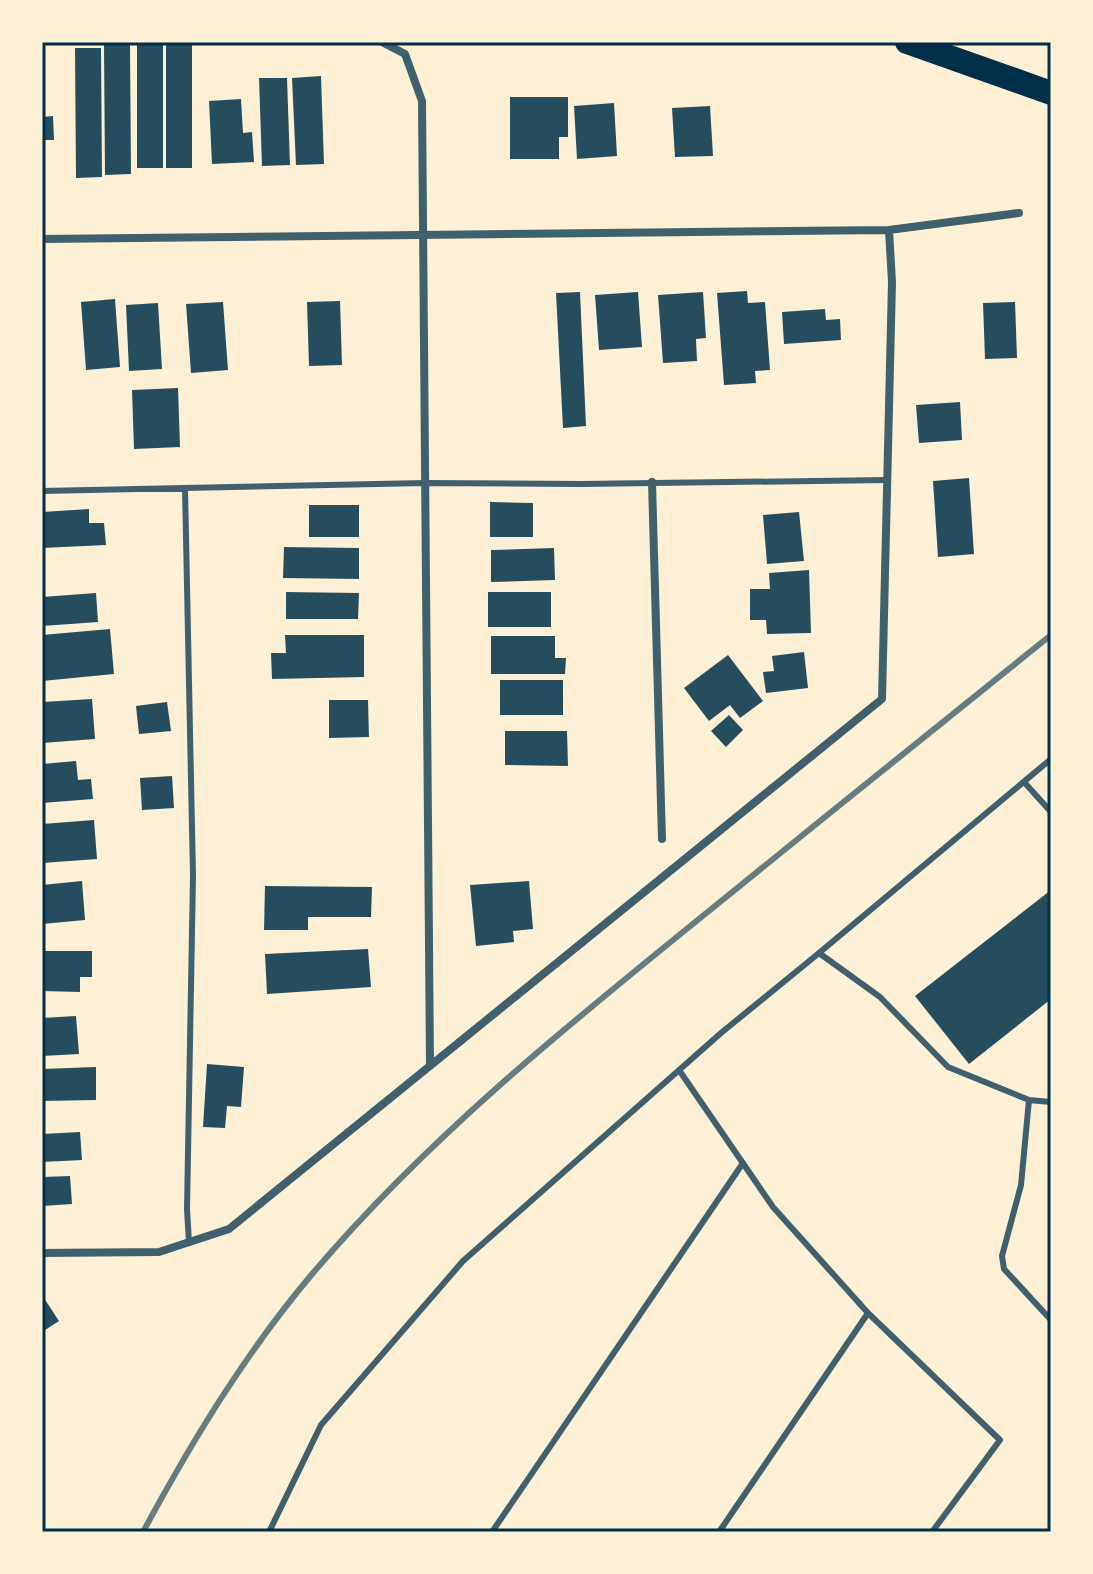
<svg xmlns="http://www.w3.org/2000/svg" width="1093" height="1574" viewBox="0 0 1093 1574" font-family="Ubuntu,sans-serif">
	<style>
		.building { fill: #264d5e }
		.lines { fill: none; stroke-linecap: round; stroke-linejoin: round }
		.service { stroke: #3f606c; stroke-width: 6 }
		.minor { stroke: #3f606c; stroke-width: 8 }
		.motorway { stroke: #003049; stroke-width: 24 }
		.rail { stroke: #657d81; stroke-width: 6 }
		.neatline { fill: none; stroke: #003049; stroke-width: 3 }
	</style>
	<rect width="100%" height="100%" fill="#fdf0d5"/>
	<path class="building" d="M137 42H163V168H137Z
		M166 42H192V168H166Z
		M104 45H130L131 174 105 175Z
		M75 48H101L102 177 76 178Z
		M321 76 324 164 296 165 292 78Z
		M259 78H287L290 165 262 166Z
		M510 97H568V137H559V159H510Z
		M241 99 243 133 252 132 254 162 212 164 209 101Z
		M614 103 617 156 577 159 574 106Z
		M710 106 713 156 675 157 672 108Z
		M53 116 54 140H42V117Z
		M747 291 748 303 765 302 770 370 755 371 756 383 724 385 717 293Z
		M580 292 586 426 563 428 556 293Z
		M638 292 642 347 599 350 595 295Z
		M703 292 706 338 696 339 697 361 663 363 658 295Z
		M115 299 120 367 86 370 81 302Z
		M340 301 342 365 309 366 307 302Z
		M223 302 228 370 191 373 186 304Z
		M1015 302 1017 358 985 359 983 303Z
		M158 303 162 369 129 371 126 305Z
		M825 309 826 320 840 319 841 340 784 344 782 312Z
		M178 388 180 447 134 449 132 390Z
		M960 402 962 440 919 443 916 405Z
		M969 478 974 554 938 557 933 481Z
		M490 502 533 503V537H490Z
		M309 505H359V537H309Z
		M89 509V523H104L106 545 42 548V512Z
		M799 512 804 561 767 564 763 515Z
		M284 547 359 548V579L283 578Z
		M554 548 555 580 491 582V550Z
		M809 570 811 633 767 634 766 620H750V589H770L769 573Z
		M286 592 359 593 358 619H286Z
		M488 592H551V627H488Z
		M96 593 98 622 42 626V597Z
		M110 629 114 674 42 681V635Z
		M285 635H364V677L272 679 271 653H286Z
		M491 636H555V658H566L565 674H491Z
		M804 652 808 688 766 693 763 672 774 671 772 656Z
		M728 655 763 701 740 718 730 705 709 721 684 688Z
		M500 680H563V715H500Z
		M92 699 95 739 42 743V702Z
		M329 700H368L369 737 329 738Z
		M167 702 171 731 139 734 136 706Z
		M729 715 743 730 726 747 711 731Z
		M505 731H567L568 766 505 765Z
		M76 761 78 780 91 779 93 799 42 803V764Z
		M172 776 174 808 142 810 140 778Z
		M94 820 97 859 42 863V824Z
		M82 881 85 920 42 924V885Z
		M529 881 533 929 513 931 514 942 476 946 470 885Z
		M265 886 372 887 371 917H308V930H264Z
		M1051 890V999L969 1064 915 996Z
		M368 949 371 987 267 994 265 954Z
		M42 951H92V977H80V992L42 991Z
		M76 1016 79 1054 42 1056V1018Z
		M207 1064 244 1067 241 1107 227 1106 225 1128 203 1127Z
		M96 1067V1100L42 1101V1069Z
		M80 1132 82 1160 42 1162V1134Z
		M70 1176 72 1204 42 1206V1177Z
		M42 1295 59 1321 42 1332Z"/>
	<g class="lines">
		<path class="service" d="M185 488 193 876 187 1209 189 1243
			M42 491 426 483 581 484 887 480
			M1024 782 1051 812
			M819 953 1051 759
			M679 1070 773 1207 868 1313 1000 1440 932 1532
			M1029 1100 1021 1185 1002 1256 1004 1269 1051 1320
			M269 1532 321 1425 463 1261 721 1033 819 953 880 997 948 1067 1029 1100 1051 1102
			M492 1532 743 1163
			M719 1532 868 1313"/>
		<path class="minor" d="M382 42 405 54 422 101 430 1065
			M889 230 1019 213
			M42 239 889 230 892 282 882 699 229 1229 159 1252 42 1253
			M652 482 662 839"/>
		<path class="motorway" d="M907 42 1051 93"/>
		<path class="rail" d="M143 1532C192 1441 246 1352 313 1273 427 1139 563 1029 699 919 816 824 934 729 1051 635"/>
	</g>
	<rect width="1093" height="1574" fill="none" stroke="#fdf0d5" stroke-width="88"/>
	<rect x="44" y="44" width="1005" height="1486" class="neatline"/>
</svg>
